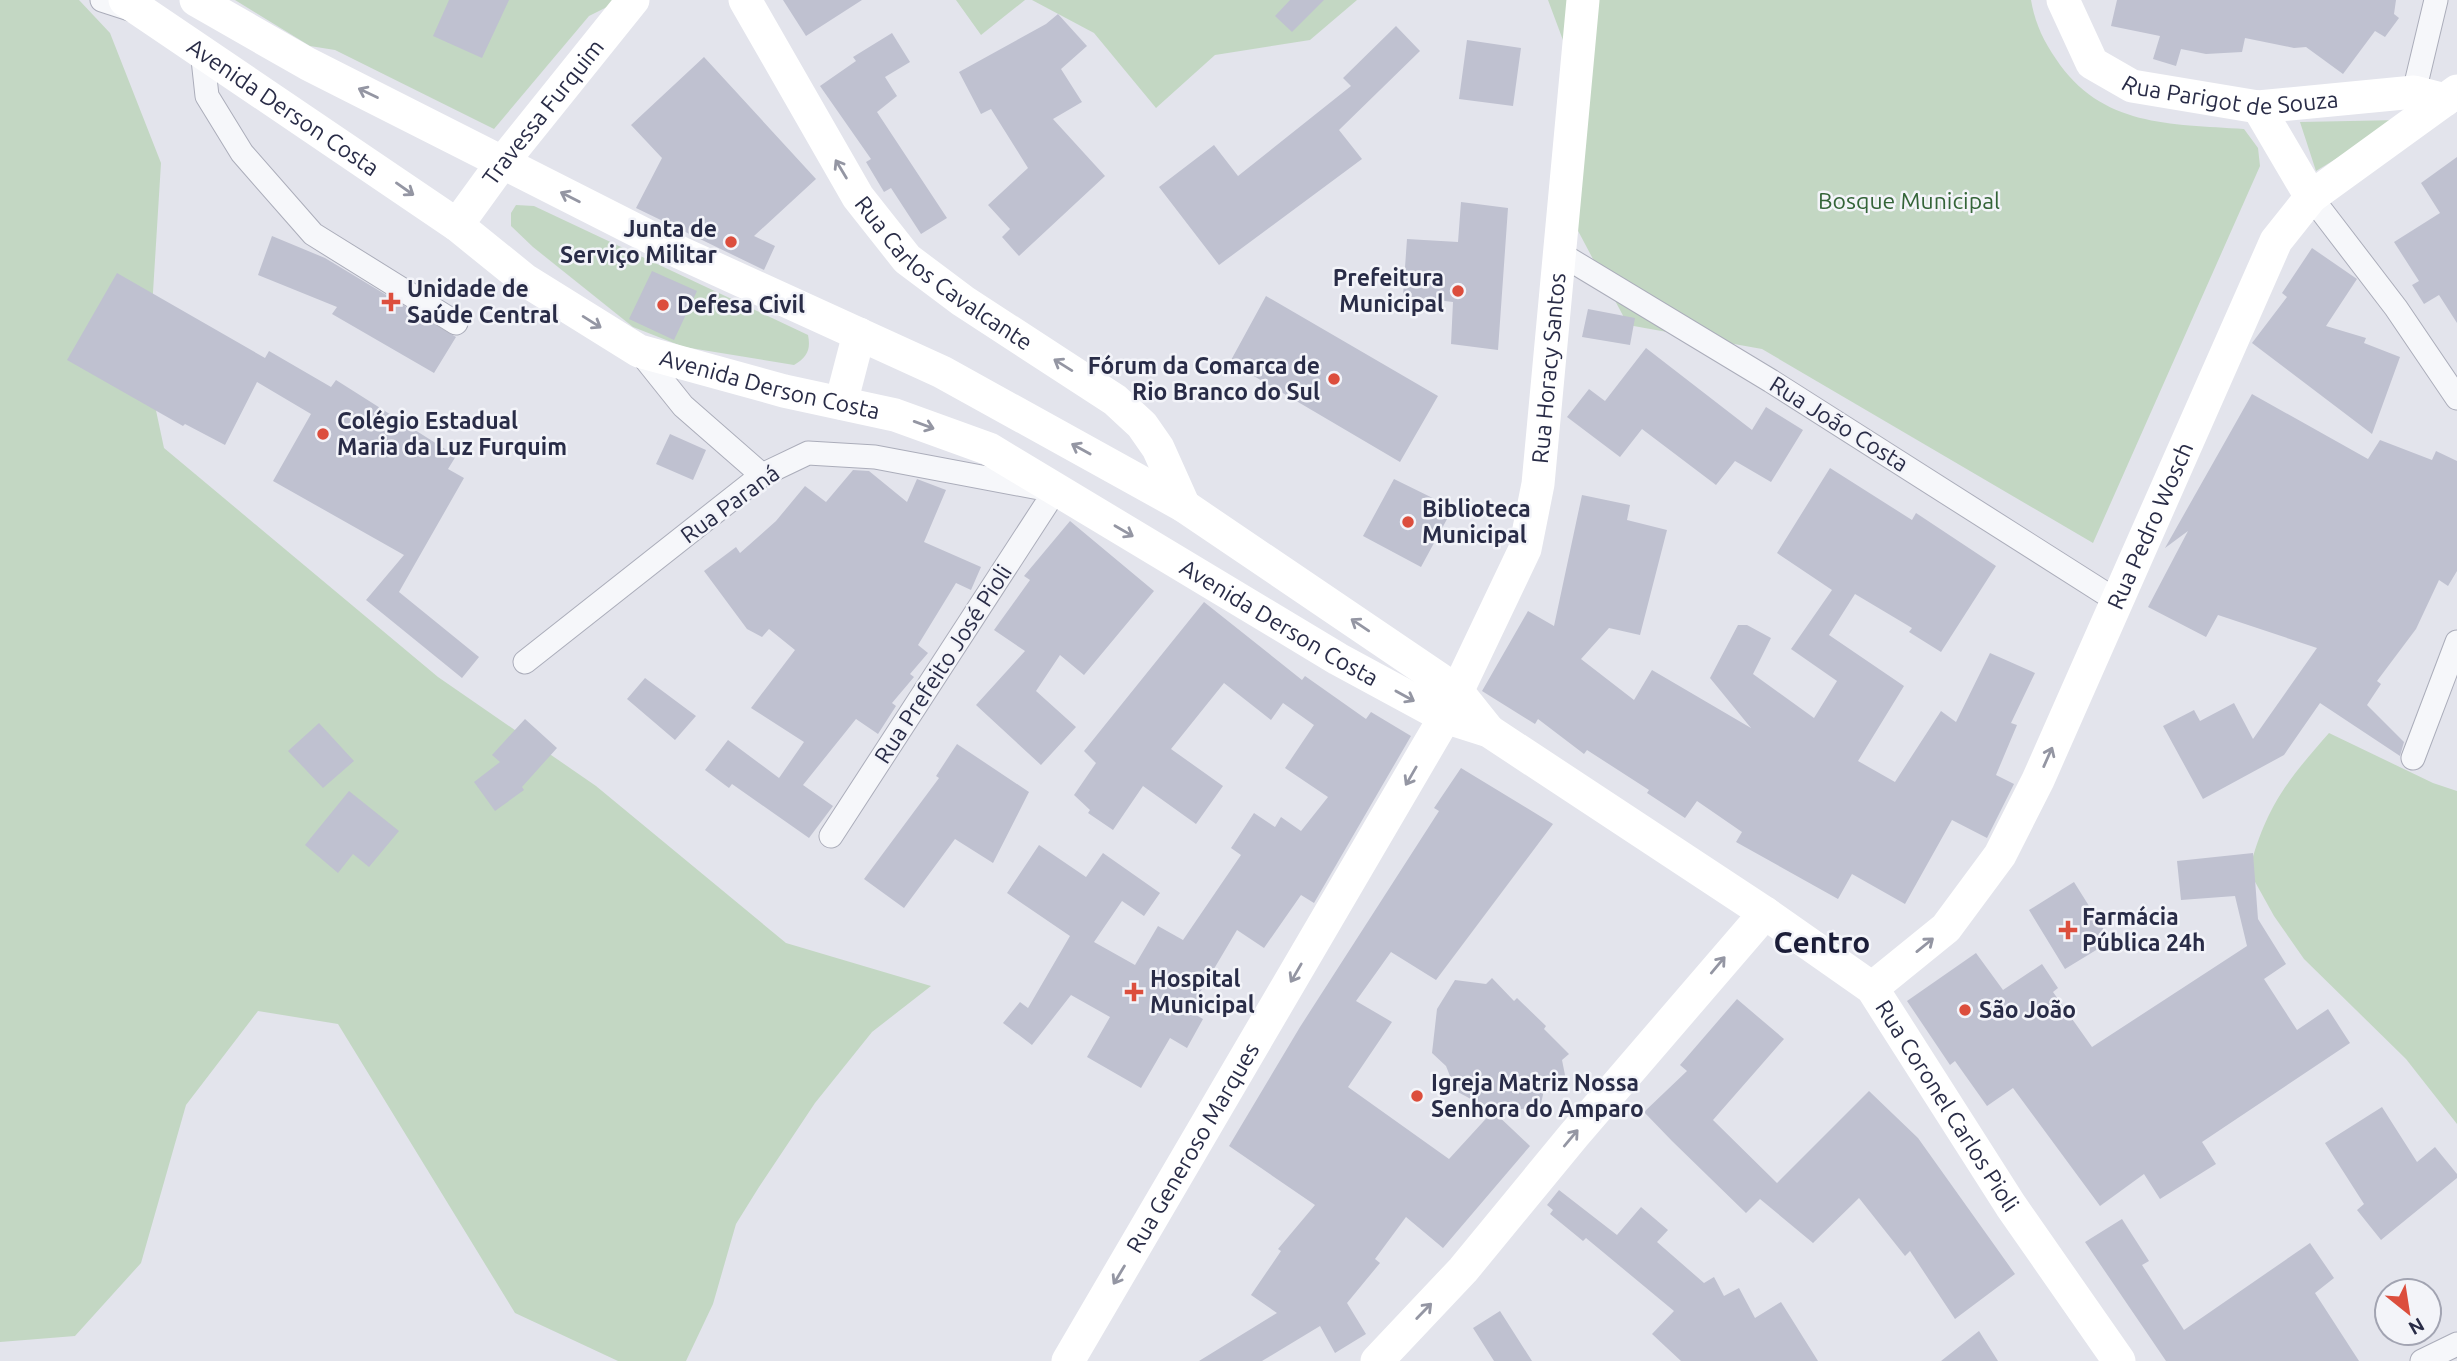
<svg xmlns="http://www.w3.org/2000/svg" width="2457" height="1361" viewBox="0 0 2457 1361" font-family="Ubuntu,sans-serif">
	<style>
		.green { fill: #c3d7c3 }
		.building { fill: #bfc1d0 }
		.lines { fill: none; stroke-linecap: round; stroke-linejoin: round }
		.street-casing { stroke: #abadba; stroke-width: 25 }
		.street { stroke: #f6f7fa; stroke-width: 23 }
		.secondary { stroke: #fff; stroke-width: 33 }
		.oneway { stroke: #9496a3 }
		.poi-dot { fill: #dc4e3d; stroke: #f3f4f9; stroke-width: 2.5 }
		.labels { text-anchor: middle; stroke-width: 5; stroke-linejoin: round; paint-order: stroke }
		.street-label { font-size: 23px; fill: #292c47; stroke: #f3f4f9 }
		.park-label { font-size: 23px; fill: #346438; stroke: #f3f4f9 }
		.poi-label { font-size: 23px; font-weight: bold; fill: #292c47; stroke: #f3f4f9; text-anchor: start }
		.district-label { font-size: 30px; font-weight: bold; fill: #1b1d38; stroke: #f3f4f9 }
	</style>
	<rect width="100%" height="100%" fill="#e3e4ec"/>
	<path class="green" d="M0 0H79L110 33 161 163 148 373 164 448 438 677 596 786 786 943 931 986 872 1032 815 1103 759 1187 736 1224 713 1304 686 1361H618L515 1313 338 1024 258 1011 186 1105 141 1263 75 1336 0 1342Z
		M235 0H621L589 16 494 129 335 50 310 46Z
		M956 0H1025L981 35Z
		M1032 0H1357L1310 40 1215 55 1156 108 1094 33Z
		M1548 0H2031C2035 23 2043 40 2056 59 2101 127 2170 124 2244 129L2258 148 2260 166 2093 543 1762 349 1628 325 1567 210 1589 110Z
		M2400 120 2316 171 2300 122Z
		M516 205 534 206 808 335C811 350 807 357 794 365L684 347 633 327 533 247 511 226V213Z
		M2329 733 2433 783 2457 791V1124L2406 1059 2304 959 2274 916 2249 871C2266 807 2286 782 2329 733Z"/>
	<path class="building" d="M449 0H509L482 58 433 36Z
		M783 0H862L806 36Z
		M1290 0H1324L1292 32 1275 16Z
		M2117 0H2396L2394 14 2399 18 2385 37 2375 31 2343 74 2306 47 2294 48 2245 38 2242 52 2206 54 2181 49 2176 66 2153 59 2160 36 2111 26Z
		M1058 14 1087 46 1061 69 1082 102 1053 119 1105 176 1019 256 1002 237 1010 229 988 205 1028 168 991 109 981 114 959 72 1046 24Z
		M1396 26 1420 51 1339 130 1362 159 1219 265 1159 187 1214 145 1238 176 1351 86 1343 78Z
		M892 33 910 62 885 77 897 96 877 112 947 218 921 234 891 188 884 192 866 162 871 159 820 86 856 61 853 57Z
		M1467 40 1521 48 1513 106 1459 99Z
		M704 57 816 179 754 236 775 246 764 270 636 208 662 158 631 125Z
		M2457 157V323L2439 295 2424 304 2412 285 2419 281 2394 242 2440 213 2421 183Z
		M1461 202 1508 208 1498 350 1451 344 1453 302 1403 296 1407 239 1458 242Z
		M272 236 325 258 456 337 434 373 332 314 337 307 258 275Z
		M2312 248 2357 279 2326 326 2366 338 2364 343 2400 357 2372 434 2252 343 2287 297 2282 293Z
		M652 271 697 291 674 340 629 319Z
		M117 273 265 358 269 351 331 387 336 380 456 456 448 469 464 478 399 592 479 657 462 678 366 600 404 555 273 481 311 414 257 382 225 445 185 424 183 426 67 360Z
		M1266 296 1438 396 1400 462 1230 362Z
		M1588 309 1635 318 1630 345 1582 337Z
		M1646 348 1752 430 1766 407 1803 430 1771 482 1735 461 1716 485 1642 429 1620 457 1567 417 1589 389 1605 401Z
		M2252 394 2368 459 2380 440 2432 460 2436 451 2457 461V571L2448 586 2439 580 2416 629 2377 681 2381 684 2367 705 2404 742 2400 756 2320 703 2284 755 2203 799 2163 726 2194 710 2200 721 2234 703 2253 739 2317 648 2218 615 2206 637 2148 607 2188 531 2165 548Z
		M670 434 706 450 693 480 656 464Z
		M1830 468 1912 520 1916 513 1996 566 1941 652 1909 632 1912 628 1855 594 1829 635 1904 686 1858 761 1895 782 1941 711 1956 722 1990 653 2035 673 2011 723 2017 725 1996 775 2014 784 1987 838 1952 820 1905 904 1852 874 1838 899 1736 842 1742 832 1697 801 1685 818 1647 793 1649 790 1587 750 1584 754 1538 719 1535 724 1482 691 1528 611 1554 626 1582 495 1630 505 1627 520 1667 530 1640 635 1609 628 1581 659 1634 700 1652 670 1751 728 1710 678 1738 625H1747L1771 638 1753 674 1814 718 1837 681 1791 649 1832 590 1777 553Z
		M853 470 869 471 907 502 917 479 946 490 924 542 981 567 971 590 956 583 918 645 928 653 910 674 914 677 892 703 896 706 878 734 856 719 803 785 833 806 809 838 732 784 729 788 705 770 728 740 779 778 804 742 751 708 795 650 769 629 762 637 747 629 704 571 736 547 740 553 776 521 805 486 826 502Z
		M1394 479 1453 508 1421 567 1363 536Z
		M1070 521 1154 591 1084 675 1060 655 1036 691 1076 727 1041 765 976 705 1025 651 994 630 1030 580 1024 576Z
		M1204 602 1302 680 1305 676 1366 719 1371 712 1411 736 1314 903 1301 895 1264 948 1237 930 1189 1011 1203 1019 1187 1048 1170 1038 1141 1088 1087 1057 1110 1017 1071 995 1032 1045 1003 1023 1020 1002 1028 1008 1070 936 1007 893 1039 845 1086 877 1103 853 1160 893 1144 916 1122 901 1094 942 1135 965 1158 926 1183 940 1241 855 1231 848 1254 813 1275 827 1281 817 1301 831 1328 797 1285 768 1314 725 1283 703 1271 720 1224 683 1171 749 1223 786 1196 824 1143 786 1113 830 1088 813 1090 810 1074 795 1096 763 1084 751Z
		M645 678 696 716 675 740 627 699Z
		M525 719 557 748 522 787 524 790 495 811 474 782 500 762 492 755Z
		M319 723 354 761 323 788 288 751Z
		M957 744 1029 792 993 863 955 839 904 908 864 879 939 778 936 776Z
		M1461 768 1553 824 1436 980 1391 952 1356 1001 1392 1022 1348 1087 1449 1159 1493 1111 1456 1091 1446 1066 1432 1053 1437 1009 1455 980 1486 984 1492 978 1514 1001 1517 998 1546 1026 1544 1029 1569 1054 1562 1060 1566 1080 1545 1085 1541 1104 1499 1115 1494 1112 1530 1146 1443 1248 1406 1217 1375 1259 1380 1263 1347 1303 1366 1334 1335 1353 1320 1326 1262 1361H1199L1277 1313 1251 1295 1281 1251 1278 1249 1315 1205 1229 1146 1300 1027 1439 811 1434 808Z
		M349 791 399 831 369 867 353 854 338 873 305 845Z
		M2253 853 2258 919 2286 964 2264 979 2297 1030 2328 1009 2350 1043 2202 1142 2216 1164 2160 1199 2144 1174 2100 1206 2013 1088 1987 1106 1955 1061 1950 1065 1907 1001 1976 953 2003 990 2042 964 2058 988 2053 992 2092 1047 2247 946 2235 896 2181 900 2177 861Z
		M2074 882 2111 941 2065 969 2029 910Z
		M1737 999 1784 1039 1713 1120 1777 1183 1869 1091 1918 1138 2015 1274 1955 1319 1910 1251 1905 1256 1859 1198 1813 1243 1760 1199 1746 1213 1672 1141 1644 1112 1687 1071 1680 1065Z
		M2382 1107 2417 1162 2435 1147 2457 1174V1178L2381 1240 2357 1210 2364 1204 2325 1143Z
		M1559 1190 1617 1235 1641 1207 1668 1230 1657 1242 1704 1283 1714 1277 1724 1296 1739 1288 1755 1318 1781 1302 1818 1361H1681L1652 1334 1674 1311 1586 1238 1583 1241 1550 1214 1553 1210 1547 1205Z
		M2122 1219 2149 1261 2142 1265 2184 1330 2310 1243 2334 1278 2315 1293 2359 1361H2166L2085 1242Z
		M1500 1311 1532 1361H1494L1473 1328Z
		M1979 1331 1998 1361H1941Z"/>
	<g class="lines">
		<g class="street-casing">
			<path id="street" d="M102 0 139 12
				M202 50 207 96 242 153 313 234 456 323
				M2414 92 2436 0
				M2311 197 2396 308 2457 398
				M1559 253 1771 381 2117 601
				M639 351 683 406 762 475
				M525 662 762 475 808 453 875 457 1055 491 831 836
				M2413 758 2457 642
				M2422 1361 2457 1344"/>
		</g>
		<use href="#street" class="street"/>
		<g class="secondary">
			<path id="s1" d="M125 0 457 225 525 280 639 351 784 391 895 415 989 449 1338 659 1445 717 1489 731 1765 913 1872 988 2011 1206 2119 1361"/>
			<path d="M196 0 308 64 681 253 942 372 1184 506 1457 691 1489 731"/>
			<path id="s2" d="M745 0 858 197 907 259 963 301 1115 400 1142 425 1158 448 1184 506"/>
			<path id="s3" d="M2063 0 2092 63 2132 86 2258 107 2414 92 2445 100"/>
			<path d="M2258 107 2311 197"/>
			<path id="s4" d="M457 225 502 163 633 0"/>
			<path d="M841 403 859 334"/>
			<path id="s5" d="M1872 988 1946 928 2000 855 2038 780 2276 241 2311 197 2457 91"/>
			<path id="s6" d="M1068 1361 1445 717 1525 549 1538 484 1583 0"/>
			<path d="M1377 1361 1463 1270 1574 1135 1765 913"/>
		</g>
	</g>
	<defs><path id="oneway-shaft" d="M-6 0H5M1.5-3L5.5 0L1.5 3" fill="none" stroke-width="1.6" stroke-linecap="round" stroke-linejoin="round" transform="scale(1.75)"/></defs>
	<g class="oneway">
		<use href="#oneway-shaft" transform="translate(368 93) rotate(-154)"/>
		<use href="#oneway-shaft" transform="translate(841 169) rotate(-121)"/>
		<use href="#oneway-shaft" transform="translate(405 189) rotate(35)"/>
		<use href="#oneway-shaft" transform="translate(570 197) rotate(-153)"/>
		<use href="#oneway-shaft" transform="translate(592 322) rotate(32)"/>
		<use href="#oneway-shaft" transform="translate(1063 365) rotate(-148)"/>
		<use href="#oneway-shaft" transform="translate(924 425) rotate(20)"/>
		<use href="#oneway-shaft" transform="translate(1081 449) rotate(-151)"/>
		<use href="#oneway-shaft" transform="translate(1124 531) rotate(30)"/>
		<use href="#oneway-shaft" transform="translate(1360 625) rotate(-146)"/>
		<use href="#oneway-shaft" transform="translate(1405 696) rotate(29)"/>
		<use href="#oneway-shaft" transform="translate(2048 757) rotate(-66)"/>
		<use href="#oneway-shaft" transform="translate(1411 776) rotate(120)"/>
		<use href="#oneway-shaft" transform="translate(1925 945) rotate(-39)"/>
		<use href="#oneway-shaft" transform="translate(1718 965) rotate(-50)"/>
		<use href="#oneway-shaft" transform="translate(1296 973) rotate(120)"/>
		<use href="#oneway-shaft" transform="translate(1571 1138) rotate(-50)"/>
		<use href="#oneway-shaft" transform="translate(1119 1275) rotate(121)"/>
		<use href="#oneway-shaft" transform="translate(1424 1311) rotate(-46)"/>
	</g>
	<g class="poi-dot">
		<circle cx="731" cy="242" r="7"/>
		<circle cx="1458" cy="291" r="7"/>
		<path d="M387.5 291.5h7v7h7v7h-7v7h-7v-7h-7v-7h7z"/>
		<circle cx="663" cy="305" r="7"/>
		<circle cx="1334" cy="379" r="7"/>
		<circle cx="323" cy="434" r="7"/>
		<circle cx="1408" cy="522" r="7"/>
		<path d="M2064.5 919.5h7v7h7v7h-7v7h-7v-7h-7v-7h7z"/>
		<path d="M1130.5 981.5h7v7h7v7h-7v7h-7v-7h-7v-7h7z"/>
		<circle cx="1965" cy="1010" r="7"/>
		<circle cx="1417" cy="1096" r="7"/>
	</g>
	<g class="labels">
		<g class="street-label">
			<text dy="8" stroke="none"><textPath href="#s3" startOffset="215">Rua Parigot de Souza</textPath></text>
			<text dy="8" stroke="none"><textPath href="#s1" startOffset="191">Avenida Derson Costa</textPath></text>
			<text dy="8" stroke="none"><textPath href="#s4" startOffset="142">Travessa Furquim</textPath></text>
			<text dy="8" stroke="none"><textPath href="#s2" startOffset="343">Rua Carlos Cavalcante</textPath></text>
			<text dy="8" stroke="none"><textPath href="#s6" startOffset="1115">Rua Horacy Santos</textPath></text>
			<text dy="8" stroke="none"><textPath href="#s1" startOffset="758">Avenida Derson Costa</textPath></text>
			<text transform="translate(1839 424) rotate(32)" y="8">Rua João Costa</text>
			<text transform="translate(730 504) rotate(-36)" y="8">Rua Paraná</text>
			<text dy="8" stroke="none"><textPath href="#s5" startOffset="548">Rua Pedro Wosch</textPath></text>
			<text dy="8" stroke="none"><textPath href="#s1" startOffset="1325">Avenida Derson Costa</textPath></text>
			<text transform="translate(943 664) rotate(-57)" y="8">Rua Prefeito José Pioli</text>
			<text dy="8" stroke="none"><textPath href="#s1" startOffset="2163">Rua Coronel Carlos Pioli</textPath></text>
			<text dy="8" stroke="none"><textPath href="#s6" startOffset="247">Rua Generoso Marques</textPath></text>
		</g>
		<g class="park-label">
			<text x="1909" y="209">Bosque Municipal</text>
		</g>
		<g class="poi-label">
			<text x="717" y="237" text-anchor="end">Junta de<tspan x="717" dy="26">Serviço Militar</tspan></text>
			<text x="1444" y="286" text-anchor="end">Prefeitura<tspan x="1444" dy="26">Municipal</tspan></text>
			<text x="407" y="297">Unidade de<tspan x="407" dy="26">Saúde Central</tspan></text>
			<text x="677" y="313">Defesa Civil</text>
			<text x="1320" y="374" text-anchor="end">Fórum da Comarca de<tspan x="1320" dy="26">Rio Branco do Sul</tspan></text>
			<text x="337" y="429">Colégio Estadual<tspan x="337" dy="26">Maria da Luz Furquim</tspan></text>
			<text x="1422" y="517">Biblioteca<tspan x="1422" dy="26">Municipal</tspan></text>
			<text x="2082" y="925">Farmácia<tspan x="2082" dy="26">Pública 24h</tspan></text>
			<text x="1150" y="987">Hospital<tspan x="1150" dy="26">Municipal</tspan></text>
			<text x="1979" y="1018">São João</text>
			<text x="1431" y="1091">Igreja Matriz Nossa<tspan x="1431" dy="26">Senhora do Amparo</tspan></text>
		</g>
		<g class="district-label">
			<text x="1822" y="953">Centro</text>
		</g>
	</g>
	<g transform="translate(2408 1312) rotate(150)"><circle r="33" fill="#f3f4f9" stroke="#a2a4b2" stroke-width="2"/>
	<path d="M0-5L12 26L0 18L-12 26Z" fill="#dc4e3d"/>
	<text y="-10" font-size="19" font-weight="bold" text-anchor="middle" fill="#292c47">N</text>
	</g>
</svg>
